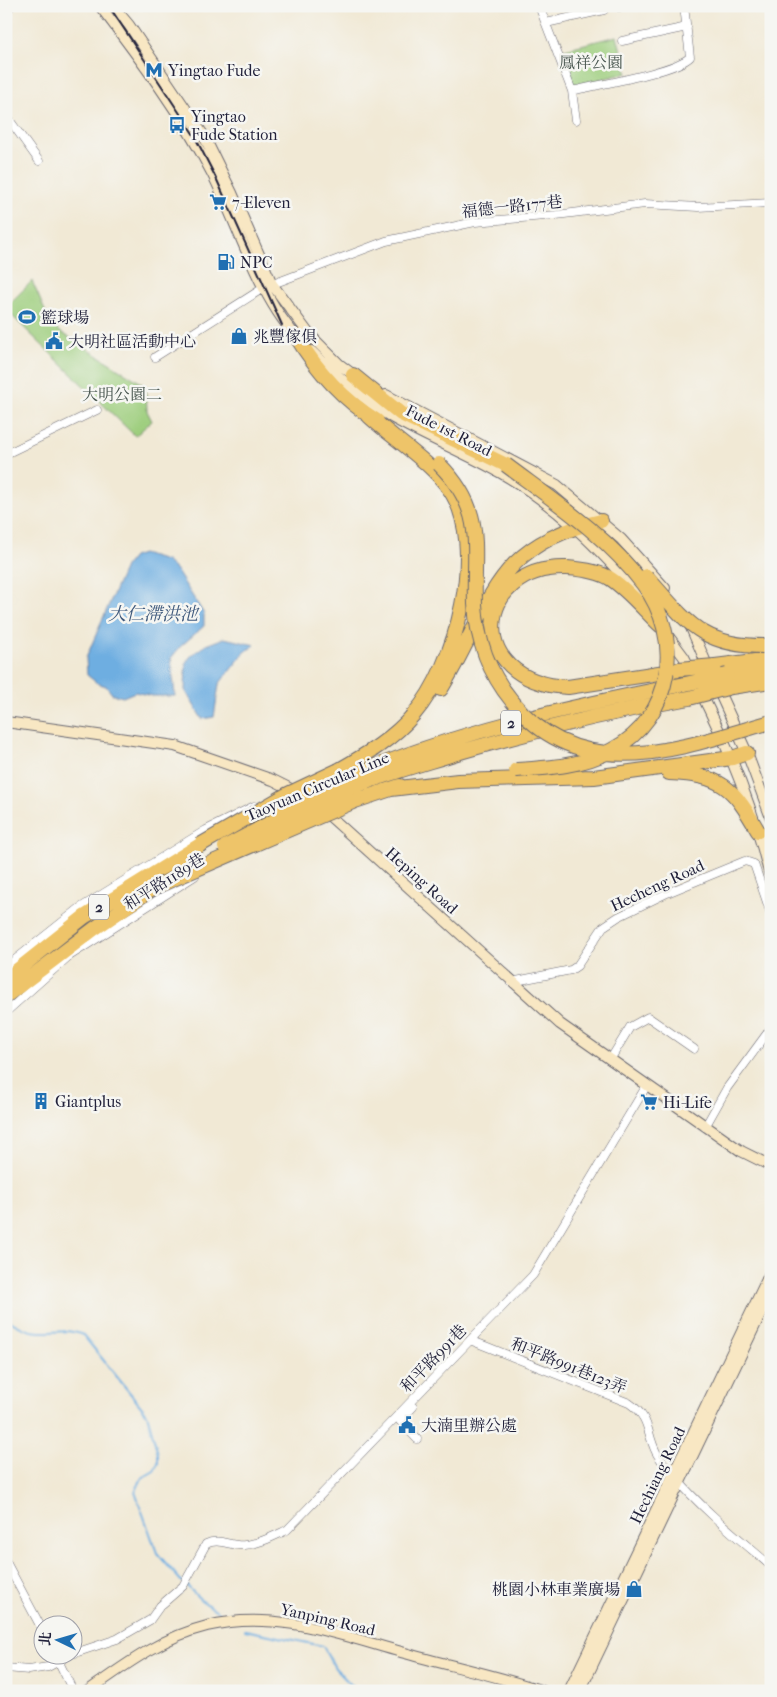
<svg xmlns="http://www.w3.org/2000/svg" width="777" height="1697" viewBox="0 0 777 1697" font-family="'IM FELL French Canon','Noto Serif TC',serif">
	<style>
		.green { fill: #9ccd7c; stroke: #5f785c }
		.water { fill: #6eaee1; stroke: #48688e }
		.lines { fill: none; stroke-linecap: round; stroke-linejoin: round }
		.stream { stroke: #6eaee1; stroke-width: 2 }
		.street-casing { stroke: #6a6871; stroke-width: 9 }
		.secondary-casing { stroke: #6a6871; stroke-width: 12 }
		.highway-casing { stroke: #6a6871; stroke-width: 16 }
		.street { stroke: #fff; stroke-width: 8 }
		.secondary { stroke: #f8e7c3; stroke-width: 10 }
		.highway { stroke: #eec469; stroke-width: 14 }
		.rail { stroke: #22223b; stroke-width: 2 }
		.highway-bridge-casing { stroke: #6a6871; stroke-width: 16; stroke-linecap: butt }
		.highway-bridge { stroke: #eec469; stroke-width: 14 }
		.labels { text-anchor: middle; stroke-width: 5; stroke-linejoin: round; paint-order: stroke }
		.shield { fill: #f6f6f2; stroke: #626272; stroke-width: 1 }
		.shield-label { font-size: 15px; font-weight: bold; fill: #22223b }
		.park-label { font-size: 16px; fill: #47554e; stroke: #f6f6f2 }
		.poi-label { font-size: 16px; fill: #22223b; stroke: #f6f6f2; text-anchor: start }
		.street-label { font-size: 16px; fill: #22223b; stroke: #f6f6f2 }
		.water-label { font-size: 18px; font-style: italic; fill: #405a7d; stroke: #f6f6f2 }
	</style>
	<rect width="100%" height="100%" fill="#f6f6f2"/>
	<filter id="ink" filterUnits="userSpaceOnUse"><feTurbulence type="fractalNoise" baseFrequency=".02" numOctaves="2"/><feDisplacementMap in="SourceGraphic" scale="10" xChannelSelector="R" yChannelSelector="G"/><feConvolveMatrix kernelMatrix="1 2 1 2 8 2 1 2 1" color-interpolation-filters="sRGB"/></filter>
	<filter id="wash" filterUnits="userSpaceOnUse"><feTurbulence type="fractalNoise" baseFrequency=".0096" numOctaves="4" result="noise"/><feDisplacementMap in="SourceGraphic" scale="20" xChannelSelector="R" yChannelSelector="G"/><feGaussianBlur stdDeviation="1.12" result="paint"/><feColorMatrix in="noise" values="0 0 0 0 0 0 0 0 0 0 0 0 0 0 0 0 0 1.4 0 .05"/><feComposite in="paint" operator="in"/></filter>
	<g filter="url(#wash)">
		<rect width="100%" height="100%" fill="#f1e9d5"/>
		<path class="green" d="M617 36 627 73 573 86 561 50Z
			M32 281 49 320 59 331 146 386 147 411 152 421 135 436 6 310V307Z"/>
		<path class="water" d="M142 554 166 561 176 570 204 614V626L181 646 171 658 175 696H152L135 692 123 697 112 694 106 686 97 683 87 675 86 658 125 567 133 557Z
			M224 638 255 645 245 652 219 684 214 717 202 719 185 690 186 662 193 654 206 645Z"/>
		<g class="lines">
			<path class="stream" d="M6 1319C17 1325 27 1332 39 1332 56 1333 67 1328 83 1335L147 1414 158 1454V1463L154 1471 142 1478 135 1492 157 1553 182 1582
				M186 1585 201 1600 220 1613
				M245 1630 323 1646 335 1668 357 1691"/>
		</g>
	</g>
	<g filter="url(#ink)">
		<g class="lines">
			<g class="street-casing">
				<path id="street" d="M539 6 572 91 576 120
					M619 7 620 6
					M546 23 604 10
					M622 41 687 27
					M572 91C596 85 675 72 690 57L684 6
					M6 115 39 161
					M155 357 265 287 386 241 475 222 556 215 645 204 698 207 771 203
					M6 454 97 410
					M6 967 80 908 206 830 254 806
					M511 982 571 970 577 966 603 927 618 917 667 893 745 861 754 864 771 914
					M6 1012 68 957 195 876
					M610 1060 630 1027 648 1017 694 1049
					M705 1127 727 1088 771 1028
					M470 1340 629 1403C651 1418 646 1432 656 1452 660 1460 667 1467 672 1474 701 1508 737 1537 771 1566
					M413 1407 400 1421 417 1439
					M6 1562 42 1629
					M55 1654 73 1691
					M72 1654 117 1639 150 1620 160 1606 183 1586 206 1544C219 1537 231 1547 245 1545 259 1544 274 1536 287 1530L533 1275 647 1085
					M6 1668 29 1670 48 1667 72 1654"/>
			</g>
			<g class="secondary-casing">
				<path id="secondary" d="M100 6C141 60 181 113 212 173 238 224 260 301 300 340
					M113 6 129 25 204 136 232 193 272 284 309 334 339 364 359 379
					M6 8 9 6
					M311 351C337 375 362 399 393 418 428 438 466 453 501 473 557 505 601 550 642 598
					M386 395 557 485 621 539 665 588
					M689 623 710 672
					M666 633 684 657 692 673
					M716 685 747 753 771 818
					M699 689C730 750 755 813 771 880
					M6 722 175 746 273 780 299 793
					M323 810 560 1024 741 1151 771 1166
					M88 1691C125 1665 162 1637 207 1626 279 1608 350 1639 419 1657 460 1668 502 1677 543 1691
					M569 1691 771 1271
					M580 1691 771 1292"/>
			</g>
			<g class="highway-casing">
				<path id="highway" d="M296 336C317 371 342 399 377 421
					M353 375 401 414 506 465
					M661 626C645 611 629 591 611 579 599 571 581 569 567 568 474 565 463 682 568 687L678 670
					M715 666 771 659
					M727 675 771 669
					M731 687 771 681
					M441 689C492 606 491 545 601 521
					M339 770C367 754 393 739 414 714 456 666 488 546 450 490 430 461 395 440 369 416
					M669 773C722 775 733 787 758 831
					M344 780C452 732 569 707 685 684
					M348 789C384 774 422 764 460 752 536 730 611 712 689 698
					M391 789 458 781 594 777 732 758 747 753
					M355 801 400 786
					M6 979 84 917 200 845
					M6 996 94 929 155 887"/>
			</g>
			<use href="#street" class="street"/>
			<use href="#secondary" class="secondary"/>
			<use href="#highway" class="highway"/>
			<path class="rail" d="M109 6 194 135 216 178 282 325"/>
			<g class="highway-bridge-casing">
				<path id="highway-bridge" d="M439 464C486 511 473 545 475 604 477 641 489 673 512 701 580 788 684 747 771 722
					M506 465C554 501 606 535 643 584 684 638 674 717 612 750 583 766 548 768 516 770
					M646 576C688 623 702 648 771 646
					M679 669 715 666
					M685 684 727 675
					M689 698 731 687
					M275 810 344 780
					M200 845 288 794 339 770
					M225 847 272 822 348 789
					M155 887 355 801"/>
			</g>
			<use href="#highway-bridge" class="highway-bridge"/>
		</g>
	</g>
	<defs>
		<g id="metro-bare" transform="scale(1.35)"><path d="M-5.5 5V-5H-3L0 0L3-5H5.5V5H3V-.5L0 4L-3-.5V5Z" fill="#1f6fb2" stroke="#f6f6f2" stroke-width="2.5" paint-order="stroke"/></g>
		<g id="bus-bare" transform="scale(1.35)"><path d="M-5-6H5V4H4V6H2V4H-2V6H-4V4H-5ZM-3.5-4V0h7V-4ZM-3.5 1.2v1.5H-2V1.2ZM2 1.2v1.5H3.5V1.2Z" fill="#1f6fb2" stroke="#f6f6f2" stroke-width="2.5" paint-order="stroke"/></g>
		<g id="supermarket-bare" transform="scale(1.35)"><path d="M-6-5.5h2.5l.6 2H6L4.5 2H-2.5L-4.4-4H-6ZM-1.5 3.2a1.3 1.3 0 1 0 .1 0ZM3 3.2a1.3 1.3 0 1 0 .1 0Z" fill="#1f6fb2" stroke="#f6f6f2" stroke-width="2.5" paint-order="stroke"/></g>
		<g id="fuel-bare" transform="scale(1.35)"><path d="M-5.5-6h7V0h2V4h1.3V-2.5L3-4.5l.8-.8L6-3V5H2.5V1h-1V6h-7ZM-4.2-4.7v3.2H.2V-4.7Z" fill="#1f6fb2" stroke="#f6f6f2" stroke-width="2.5" paint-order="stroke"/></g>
		<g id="stadium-bare" transform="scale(1.35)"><path d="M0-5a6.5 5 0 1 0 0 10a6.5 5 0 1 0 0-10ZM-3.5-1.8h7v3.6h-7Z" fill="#1f6fb2" stroke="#f6f6f2" stroke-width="2.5" paint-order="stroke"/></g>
		<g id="shop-bare" transform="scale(1.35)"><path d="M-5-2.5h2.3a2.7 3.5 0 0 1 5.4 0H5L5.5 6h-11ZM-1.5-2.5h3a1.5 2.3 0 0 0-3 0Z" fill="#1f6fb2" stroke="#f6f6f2" stroke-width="2.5" paint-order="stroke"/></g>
		<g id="civic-bare" transform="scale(1.35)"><path d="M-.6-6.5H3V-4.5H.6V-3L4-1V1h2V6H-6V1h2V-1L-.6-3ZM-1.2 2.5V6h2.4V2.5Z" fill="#1f6fb2" stroke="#f6f6f2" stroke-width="2.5" paint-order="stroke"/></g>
		<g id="building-bare" transform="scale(1.35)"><path d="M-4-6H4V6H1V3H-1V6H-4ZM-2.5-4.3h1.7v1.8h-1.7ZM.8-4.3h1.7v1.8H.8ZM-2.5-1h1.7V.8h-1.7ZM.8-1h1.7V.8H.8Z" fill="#1f6fb2" stroke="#f6f6f2" stroke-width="2.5" paint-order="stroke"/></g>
	</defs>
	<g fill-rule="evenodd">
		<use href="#metro-bare" x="154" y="70"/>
		<use href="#bus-bare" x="177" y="125"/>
		<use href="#supermarket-bare" x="218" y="202"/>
		<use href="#fuel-bare" x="226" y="262"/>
		<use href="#stadium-bare" x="27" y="317"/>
		<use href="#shop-bare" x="239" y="336"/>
		<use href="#civic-bare" x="54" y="341"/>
		<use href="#building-bare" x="41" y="1101"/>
		<use href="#supermarket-bare" x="649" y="1102"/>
		<use href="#civic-bare" x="407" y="1425"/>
		<use href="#shop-bare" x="634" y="1589"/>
	</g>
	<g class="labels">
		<g class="shield">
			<rect x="501" y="710.5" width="20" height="25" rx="4"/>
			<rect x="89" y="894.5" width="20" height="25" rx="4"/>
		</g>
		<g class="shield-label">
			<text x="511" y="728">2</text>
			<text x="99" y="912">2</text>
		</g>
		<g class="park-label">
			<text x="591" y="68">鳳祥公園</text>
			<text x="122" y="400">大明公園二</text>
		</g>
		<g class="poi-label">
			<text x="168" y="76">Yingtao Fude</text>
			<text x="191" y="122">Yingtao<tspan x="191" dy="18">Fude Station</tspan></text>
			<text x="232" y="208">7-Eleven</text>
			<text x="240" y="268">NPC</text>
			<text x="41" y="323">籃球場</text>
			<text x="253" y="342">兆豐傢俱</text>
			<text x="68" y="347">大明社區活動中心</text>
			<text x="55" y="1107">Giantplus</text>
			<text x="663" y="1108">Hi-Life</text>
			<text x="421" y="1431">大湳里辦公處</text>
			<text x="620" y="1595" text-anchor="end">桃園小林車業廣場</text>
		</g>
		<g class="street-label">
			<text transform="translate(512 206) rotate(-6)" y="6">福德一路177巷</text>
			<text transform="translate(449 430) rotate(27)" y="6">Fude 1st Road</text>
			<text transform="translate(317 786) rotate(-23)" y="6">Taoyuan Circular Line</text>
			<text transform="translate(422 880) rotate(42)" y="6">Heping Road</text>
			<text transform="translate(164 881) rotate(-32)" y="6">和平路1189巷</text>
			<text transform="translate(657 885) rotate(-25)" y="6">Hecheng Road</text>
			<text transform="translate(433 1358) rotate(-46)" y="6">和平路991巷</text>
			<text transform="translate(569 1365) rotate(22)" y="6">和平路991巷123弄</text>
			<text transform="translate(657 1475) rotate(-64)" y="6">Hechiang Road</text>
			<text transform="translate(328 1619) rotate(13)" y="6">Yanping Road</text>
		</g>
		<g class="water-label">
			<text x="153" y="620">大仁滯洪池</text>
		</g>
	</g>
	<rect width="777" height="1697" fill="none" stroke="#f6f6f2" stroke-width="25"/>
	<g transform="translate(58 1640) rotate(275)"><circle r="24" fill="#f6f6f2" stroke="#a1a1a9"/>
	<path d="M0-4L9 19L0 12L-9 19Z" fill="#1f6fb2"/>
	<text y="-8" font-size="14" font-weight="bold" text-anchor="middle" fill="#22223b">北</text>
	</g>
</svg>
